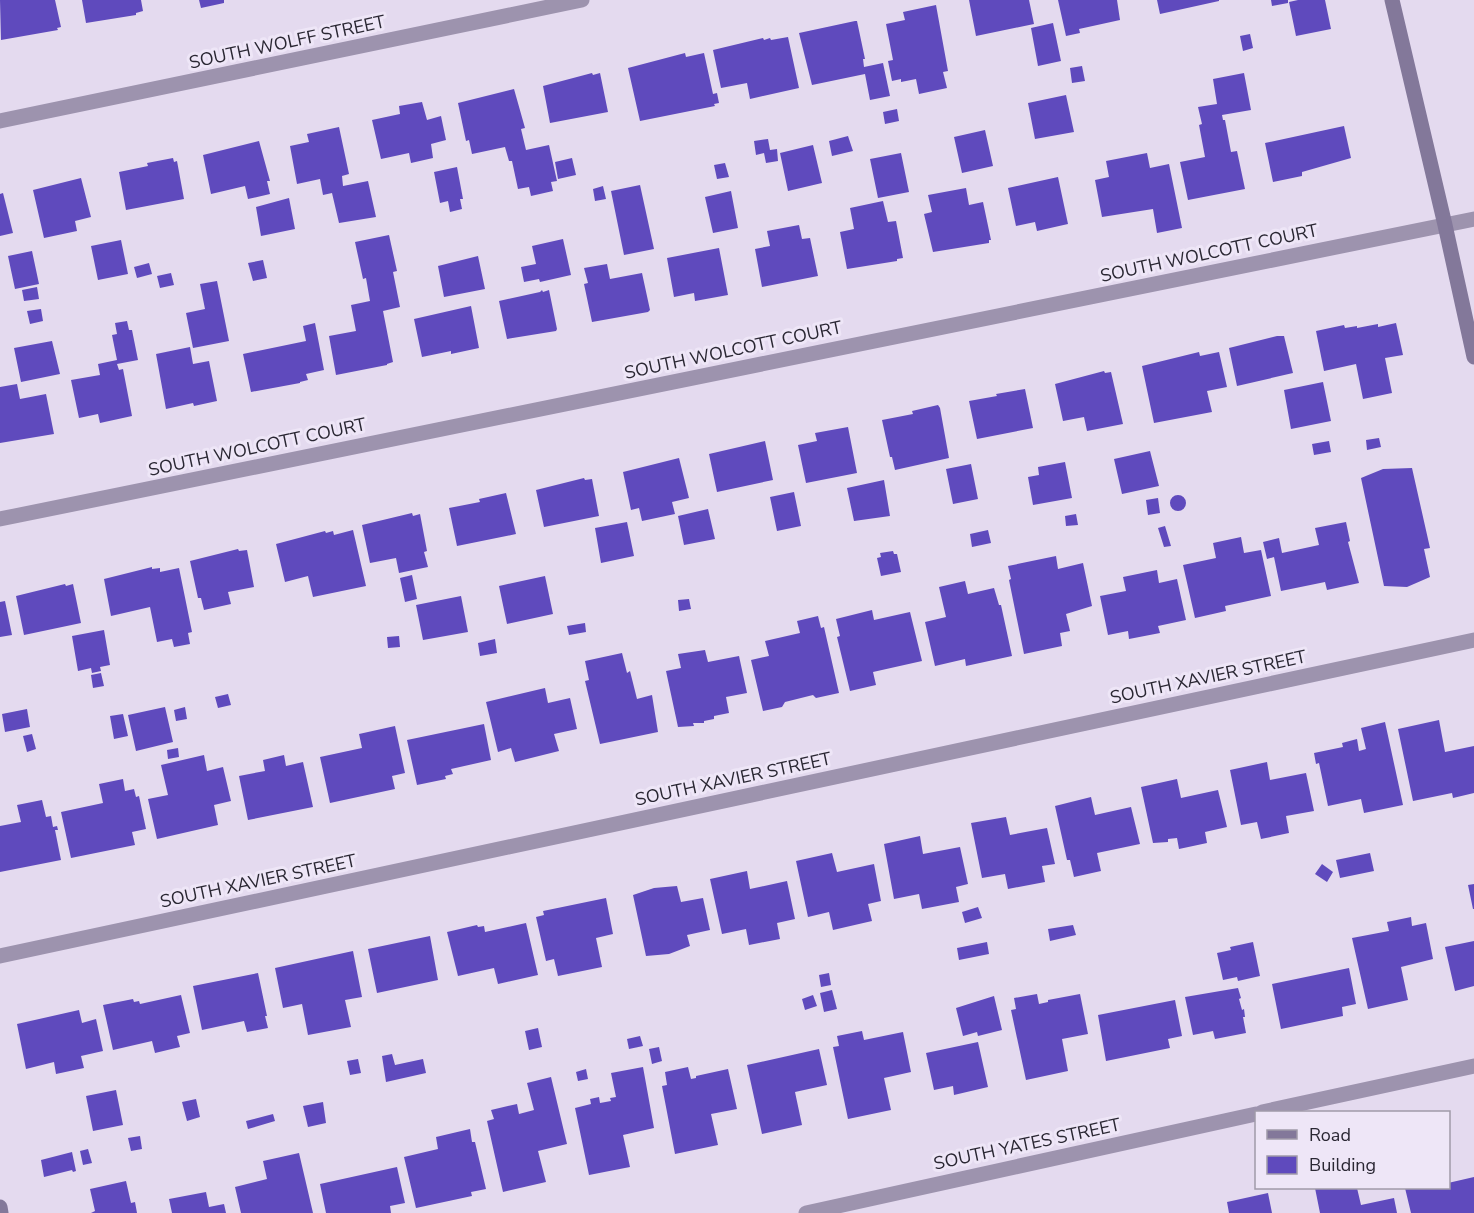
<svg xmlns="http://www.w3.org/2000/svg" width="1474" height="1213" viewBox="0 0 1474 1213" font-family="'Nunito Sans',sans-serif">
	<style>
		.building { fill: #5f4abd }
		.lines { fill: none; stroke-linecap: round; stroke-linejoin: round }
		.street { stroke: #9d93ae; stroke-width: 15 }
		.secondary { stroke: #83789a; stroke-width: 15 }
		.labels { text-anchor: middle; stroke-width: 6; stroke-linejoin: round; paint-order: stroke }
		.street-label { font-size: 18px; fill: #2a2733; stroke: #eee6f7 }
	</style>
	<rect width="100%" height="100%" fill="#e4daef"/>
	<path class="building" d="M0 0H55L61 27 57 28 58 30 1 40Z
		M82 0H141L143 11 136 13V15L86 23Z
		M199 0H224V3L201 8Z
		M969 0H1029L1034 24 976 36Z
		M1058 0H1117L1120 20 1079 29 1080 33 1066 36Z
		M1157 0H1219V1L1160 14Z
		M1271 0H1288V3L1272 6Z
		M1298 0H1325L1331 29 1296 36 1289 2Z
		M936 5 948 71 943 72 947 88 919 94 916 79 901 82V79L892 81 888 61 893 60 886 24 905 20 903 12Z
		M855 21H857L865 59H863L864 67 883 63 890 96 870 100 865 74 812 85 799 33Z
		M1053 23 1061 61 1038 66 1031 28Z
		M1250 34 1253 48 1243 51 1240 36Z
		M788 37 799 88 750 99 747 83 721 88 713 50 763 38 764 40 770 38 771 40Z
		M685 53 686 57 704 53 713 94 717 93 719 103 714 104 715 106 640 121 628 68Z
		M1082 66 1085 81 1072 83 1070 68Z
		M592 73 593 75 600 73 608 112 550 123 543 86Z
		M1244 73 1251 110 1222 115 1223 120H1225L1231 152 1237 151 1245 189 1188 200 1180 162 1205 157 1199 125 1202 124 1198 107 1217 104 1213 79Z
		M514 89 525 128 521 129 526 150 549 145 557 181 551 182 553 191 531 196 529 187 518 189 512 161H509L505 147 472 154 469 140 466 141 458 103Z
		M1066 95 1074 132 1035 139 1028 103Z
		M422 102 427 120 441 116 446 140 431 144 433 158 411 163 409 153 381 159 372 120 400 114 399 106Z
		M897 109 899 121 885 124 883 112Z
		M1344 126 1351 158 1302 172V176L1273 182 1265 143Z
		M339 127 349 174 342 176 343 186 368 181 376 217 339 223 332 193 323 195 320 179 297 184 290 146 309 142 307 134Z
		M985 130 993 166 962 173 954 137Z
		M848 136 853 151 832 156 829 141Z
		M768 139 770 150 777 149 778 161 766 163 764 153 756 155 754 141Z
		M259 141 270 181H267L270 194 248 199 245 186 211 194 203 155Z
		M813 145 822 183 788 191 780 153Z
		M901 153 909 192 878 198 870 159Z
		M1147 153 1150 168 1169 164 1182 228 1157 233 1153 209 1102 217 1095 180 1109 177 1106 161Z
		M173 158 174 162 177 161 184 199 126 210 119 172 148 166 147 163Z
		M572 158 576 175 558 179 555 162Z
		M725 163 729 177 717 179 714 165Z
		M457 167 463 199H460L462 209 450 212 448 201 440 203 434 172Z
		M1058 177 1068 224 1037 231 1035 222 1016 226 1008 188Z
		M81 178 91 217 75 221 77 231 44 238 33 190Z
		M640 185 654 249 624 255 611 191Z
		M603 186 606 199 595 201 593 189Z
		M966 188 969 205 983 202 991 240H989V243L933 252 924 214 932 212 928 195Z
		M731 191 738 228 713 233 705 197Z
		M3 193 13 233 0 236V194Z
		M289 198 295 229 261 236 256 207Z
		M883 201 888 222 896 221 903 258 897 259V261L847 269 840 232 854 229 850 208Z
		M799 225 802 239 810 238 818 276 762 287 755 249 770 246 767 231Z
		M389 235 397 271 393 272 400 307 383 311 393 362 387 364V365L336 375 329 336 356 331 351 305 370 301 366 278 363 279 355 242Z
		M563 239 571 275 540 282 539 279 524 282 521 267 536 264 532 246Z
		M121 240 128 274 98 280 91 246Z
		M719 248 728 295 695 301 694 293 674 297 667 258Z
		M32 251 39 284 15 289 8 256Z
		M478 256 485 289 444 297 438 266Z
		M263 260 267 278 253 281 248 263Z
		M149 263 152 274 137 278 134 267Z
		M607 264 610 279 642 273 650 310 648 312 592 322 584 284 588 283 584 268Z
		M171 273 174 285 160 288 157 276Z
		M217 281 229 341 193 348 186 313 205 309 200 284Z
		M37 287 39 299 24 301 22 290Z
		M542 290 543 292 549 290 557 329 556 331 507 339 499 301 540 292Z
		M471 306 479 348 451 354V351L422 357 414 319Z
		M41 309 43 321 30 324 27 311Z
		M127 321 129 330H132L138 360 117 364 119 370 123 369 132 416 100 423 98 414 79 418 71 380 100 375 98 364 117 360 112 335 117 334 115 323Z
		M315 323 324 370 306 374 308 380 300 382V383L251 392 243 354 306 341 303 326Z
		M1396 323 1403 355 1385 358 1392 393 1363 399 1356 364 1324 371 1316 331 1344 325 1345 328 1357 326V328L1378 324V327Z
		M1277 336H1284L1293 373 1237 386 1229 348Z
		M52 341 60 374 21 382 14 348Z
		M190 347 193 364 209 361 217 401 194 406 193 403 166 409 156 354Z
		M1199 352 1200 356 1219 352 1227 387 1207 391 1212 412 1154 423 1142 366Z
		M1104 371 1105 373 1111 372 1123 424 1087 431 1084 417 1063 421 1055 384Z
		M1323 382 1331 421 1291 429 1284 390Z
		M17 384 20 399 46 394 54 434 0 443V387Z
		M1025 389 1033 428 977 439 969 401 997 396 996 394Z
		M938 405 940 408 949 458 895 470 892 457H890L882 420 913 414 912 411Z
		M848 427 857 473 806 483 798 445 817 441 815 433Z
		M1379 438 1381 447 1367 450 1366 440Z
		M765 441 773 480 717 492 709 454Z
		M1329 441 1331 452 1314 455 1312 444Z
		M1150 451 1159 486 1122 494 1114 459Z
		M679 458 689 498 672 502 675 514 642 521 639 508 631 510 623 472Z
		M1065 462 1072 498 1033 505 1028 477 1039 475 1038 467Z
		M971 464 978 499 953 504 946 469Z
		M1412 468 1430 548 1424 549 1430 577 1407 587 1384 586 1361 478 1383 469Z
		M584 478 585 480 592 479 599 516 544 527 536 490Z
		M884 480 890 516 854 521 847 488Z
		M794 492 801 526 777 531 770 497Z
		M506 493 516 534 457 546 449 508 480 502 479 499Z
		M1170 503a8 8 0 1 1 16 0a8 8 0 1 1-16 0Z
		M1158 498 1160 513 1148 515 1146 500Z
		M708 509 715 539 684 545 678 516Z
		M412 513 413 516 420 514 427 551 424 552 428 567 399 573 396 558 370 563 362 525Z
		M1076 514 1078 525 1066 526 1065 516Z
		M627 522 634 556 601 563 595 528Z
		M1346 522 1350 541 1348 542 1359 583 1327 590 1325 582 1281 591 1274 557 1267 559 1263 542 1279 538 1282 553 1319 545 1315 528Z
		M1165 526 1171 546 1164 547 1158 528Z
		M353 530 366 586 313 597 308 576 285 582 276 544 325 531 326 533 333 531 334 535Z
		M988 530 991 543 972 547 970 534Z
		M1241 537 1244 553 1261 550 1271 596 1225 606 1226 611 1195 618 1183 565 1216 558 1213 543Z
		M238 549 239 551 247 550 254 587 228 592 231 604 204 610 201 598H198L190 561Z
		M893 551 894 554H897L901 572 881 576 877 558 881 557 880 553Z
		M1056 556 1058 569 1083 563 1092 606 1066 614 1070 631 1060 633 1062 646 1024 654 1009 580 1011 579 1008 566Z
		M152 567V569L160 568V572L179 568 192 632 188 633 190 644 174 647 172 639 157 642 150 607 111 616 104 579Z
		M1157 570 1159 583 1177 579 1186 620 1158 626 1160 633 1129 639 1128 631 1108 635 1100 596 1126 591 1123 577Z
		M412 575 417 599 405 602 400 578Z
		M545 576 553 614 507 624 499 586Z
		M965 581 968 594 994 588 999 605H1001L1012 656 966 666 965 659 935 666 925 622 946 617 939 587Z
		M65 584 66 586 73 584 81 623 24 635 16 596Z
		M461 596 468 632 423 640 416 605Z
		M689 599 691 609 679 611 678 600Z
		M5 601 12 635 0 637V602Z
		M872 610 874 620 910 612 922 661 873 672 876 685 850 691 837 637 840 636 836 619Z
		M818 616 821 628 824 627 839 693 816 698 813 695 785 702 782 707 763 711 751 660 769 656 765 641 800 633 797 621Z
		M585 623 586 632 569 635 567 626Z
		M104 630 110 665 100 667 101 671 92 673 91 668 78 671 72 636Z
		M399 636 400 647 388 648 387 637Z
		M495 639 497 653 480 656 478 643Z
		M705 650 708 662 739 656 747 693 726 697 729 713 714 716V719L704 721V723H693L694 726 678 727 666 671 681 668 678 654Z
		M622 653 627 673 630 671 637 699 652 695 658 732 600 744 585 681 589 680 585 661Z
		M101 673 104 686 93 688 91 675Z
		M545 688 548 703 570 698 577 729 554 734 559 751 515 762 511 748 498 752 486 702Z
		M228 694 231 705 218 708 215 697Z
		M165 707 173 742 136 751 128 715Z
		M185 707 187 719 176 721 174 710Z
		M27 709 30 727 5 732 2 714Z
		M123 714 128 736 114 739 110 716Z
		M1439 720 1445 752 1474 746V793L1453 798 1452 793 1413 801 1398 729Z
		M1385 722 1403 805 1364 813 1361 799 1328 806 1319 763 1316 764 1314 753 1343 747 1342 743 1357 739 1359 751 1366 749 1361 728Z
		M484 724 491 760 451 769 453 774 445 776 446 779 417 785 407 740Z
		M395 726 405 773 392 776 395 789 330 803 320 757 362 748 359 734Z
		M32 734 36 749 27 752 23 736Z
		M178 748 179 757 168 759 167 750Z
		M204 755 207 771 223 767 231 801 214 805 218 825 157 839 148 799 168 795 161 765Z
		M284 755 286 766 303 762 313 807 248 820 239 776 265 771 263 760Z
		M1267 762 1270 780 1306 773 1314 811 1286 816 1289 833 1261 839 1257 822 1241 825 1230 770Z
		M123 779 125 791 134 789 136 797 139 796 146 829 132 832 135 845 71 858 61 812 103 803 99 784Z
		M1177 779 1181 798 1218 790 1227 827 1205 832 1207 843 1179 849 1177 838 1168 839V842L1153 843 1141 787Z
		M1091 797 1095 815 1131 807 1140 844 1097 853 1101 871 1074 877 1070 860H1067L1055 806Z
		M42 800 46 817 51 816 53 827 57 826 58 830H55L61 860 0 872V826L21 822 17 805Z
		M1006 817 1010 835 1047 828 1055 864 1042 866 1045 882 1008 889 1005 874 982 878 971 823Z
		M920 836 923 854 960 847 968 884 956 887 959 902 922 909 919 894 894 899 884 844Z
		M832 853 837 872 874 864 881 901 868 904 872 921 833 930 829 912 808 917 796 861Z
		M1370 853 1374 871 1340 878 1336 860Z
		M1322 864 1333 872 1327 882 1315 874Z
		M747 871 750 889 787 881 795 919 777 923 780 939 749 945 746 929 722 934 710 879Z
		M1474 884V909H1473L1468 885Z
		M677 886 681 902 703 898 710 930 687 935 690 946 669 954 646 956 633 895 654 888Z
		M606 898 613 934 596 938 602 967 558 976 554 959 546 961 536 917 544 915 543 911Z
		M978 907 982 918 965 923 962 912Z
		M1411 917 1412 926 1426 923 1433 959 1401 967 1408 1000 1368 1009 1352 938 1389 931 1387 922Z
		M526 923 538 975 498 984 494 968 458 976 447 932 477 925 478 927 484 926 485 932Z
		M1073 925 1076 935 1050 941 1048 929Z
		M430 936 438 980 377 993 368 949Z
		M1474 941V986L1455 991 1445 947Z
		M987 942 989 954 959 960 957 948Z
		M1253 942 1260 976 1238 981 1237 977 1223 980 1217 953 1231 950 1230 947Z
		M353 951 362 997 345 1000 351 1027 308 1035 302 1004 283 1008 275 968Z
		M1349 968 1356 1004 1342 1007 1343 1016 1281 1029 1272 984Z
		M258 973 267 1016H265L268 1028 247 1032 244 1021 202 1030 193 986Z
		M829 973 831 985 821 987 819 975Z
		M1238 988 1241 998 1239 999 1242 1010 1244 1009 1245 1017H1243L1246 1033 1215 1039 1213 1031 1193 1035 1185 997Z
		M832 990 837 1009 824 1012 820 993Z
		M1037 994 1039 1004 1048 1002V1000L1080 994 1088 1034 1062 1039 1068 1071 1026 1080 1011 1010 1016 1009 1014 998Z
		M181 995 190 1033 177 1036 180 1047 155 1053 152 1041 113 1050 103 1005 133 999 134 1002 139 1001 140 1004Z
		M813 995 817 1006 805 1010 802 999Z
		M994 996 1002 1030 978 1036 977 1032 963 1036 956 1008Z
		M1175 1000 1182 1036 1168 1039 1170 1048 1106 1061 1098 1015Z
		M79 1010 82 1023 96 1019 103 1051 81 1056 84 1068 56 1074 54 1062 26 1069 17 1024Z
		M538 1028 542 1047 529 1050 525 1031Z
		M862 1031 864 1040 903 1032 911 1072 884 1078 891 1110 848 1119 833 1047 839 1046 837 1036Z
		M640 1036 643 1046 629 1049 627 1039Z
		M978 1042 988 1087 954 1095 953 1086 934 1090 926 1053Z
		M659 1047 662 1061 652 1064 649 1049Z
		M819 1049 827 1085 795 1092 802 1125 762 1134 747 1065Z
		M392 1054 395 1065 423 1059 426 1073 386 1082 382 1056Z
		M358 1059 361 1073 350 1075 347 1061Z
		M643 1067 654 1128 623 1135 630 1167 589 1175 575 1108 591 1104 590 1099 599 1097 600 1103 611 1101 610 1098 616 1097 611 1073Z
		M688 1067 691 1079 696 1078V1076L728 1069 737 1109 711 1114 718 1145 675 1154 662 1086 667 1085 665 1072Z
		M586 1069 588 1079 578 1081 576 1072Z
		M551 1077 567 1144 538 1151 546 1182 503 1192 487 1121 494 1119 491 1110 517 1104 519 1114 534 1110 527 1083Z
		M116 1090 123 1125 93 1131 86 1096Z
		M196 1099 200 1117 187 1121 182 1102Z
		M323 1102 326 1123 308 1127 303 1106Z
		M273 1114 275 1121 248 1129 246 1121Z
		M470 1129 472 1142H475L486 1189 471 1192 472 1196 416 1208 404 1157 438 1149 436 1137Z
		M140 1136 142 1149 131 1151 128 1138Z
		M88 1149 92 1163 83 1165 80 1151Z
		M72 1152 76 1171 73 1172 72 1170 44 1177 41 1160Z
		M299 1153 313 1213H241L235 1187 267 1179 263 1161Z
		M397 1167 405 1203 390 1206 391 1213H326L320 1184Z
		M1474 1177V1213H1411L1405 1188H1448V1183Z
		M126 1181 131 1203 135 1202 137 1213H91L95 1211 90 1189Z
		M1315 1188H1357L1361 1205 1394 1198 1397 1213H1320Z
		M206 1192 209 1207 224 1204 226 1213H172L169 1199Z
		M1268 1193 1272 1213H1229L1227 1202Z"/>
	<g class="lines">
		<path class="street" d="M0 121 582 0
			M0 519 1474 219
			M0 956 1474 640
			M1262 1112 1474 1066
			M806 1213 1256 1114"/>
		<path class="secondary" d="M1392 0 1445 225 1474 357
			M0 1207 1 1213"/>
	</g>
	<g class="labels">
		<g class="street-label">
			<text transform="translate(287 42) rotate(-12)" y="6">SOUTH WOLFF STREET</text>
			<text transform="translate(1209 253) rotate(-12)" y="6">SOUTH WOLCOTT COURT</text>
			<text transform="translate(733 350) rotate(-12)" y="6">SOUTH WOLCOTT COURT</text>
			<text transform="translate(257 447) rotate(-12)" y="6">SOUTH WOLCOTT COURT</text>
			<text transform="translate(1208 677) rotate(-12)" y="6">SOUTH XAVIER STREET</text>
			<text transform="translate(733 779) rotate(-12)" y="6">SOUTH XAVIER STREET</text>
			<text transform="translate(258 881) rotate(-12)" y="6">SOUTH XAVIER STREET</text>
			<text transform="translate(1027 1144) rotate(-12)" y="6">SOUTH YATES STREET</text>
		</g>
	</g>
	<rect x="1255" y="1111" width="195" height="78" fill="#eee6f7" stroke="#a09aa9" stroke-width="1.5"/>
	<rect x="1267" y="1130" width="30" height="9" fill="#83789a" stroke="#a09aa9" stroke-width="1.5"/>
	<text x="1309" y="1141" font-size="18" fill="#2a2733">Road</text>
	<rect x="1267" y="1156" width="30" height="18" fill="#5f4abd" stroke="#a09aa9" stroke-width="1.5"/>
	<text x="1309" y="1171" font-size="18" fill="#2a2733">Building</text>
</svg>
